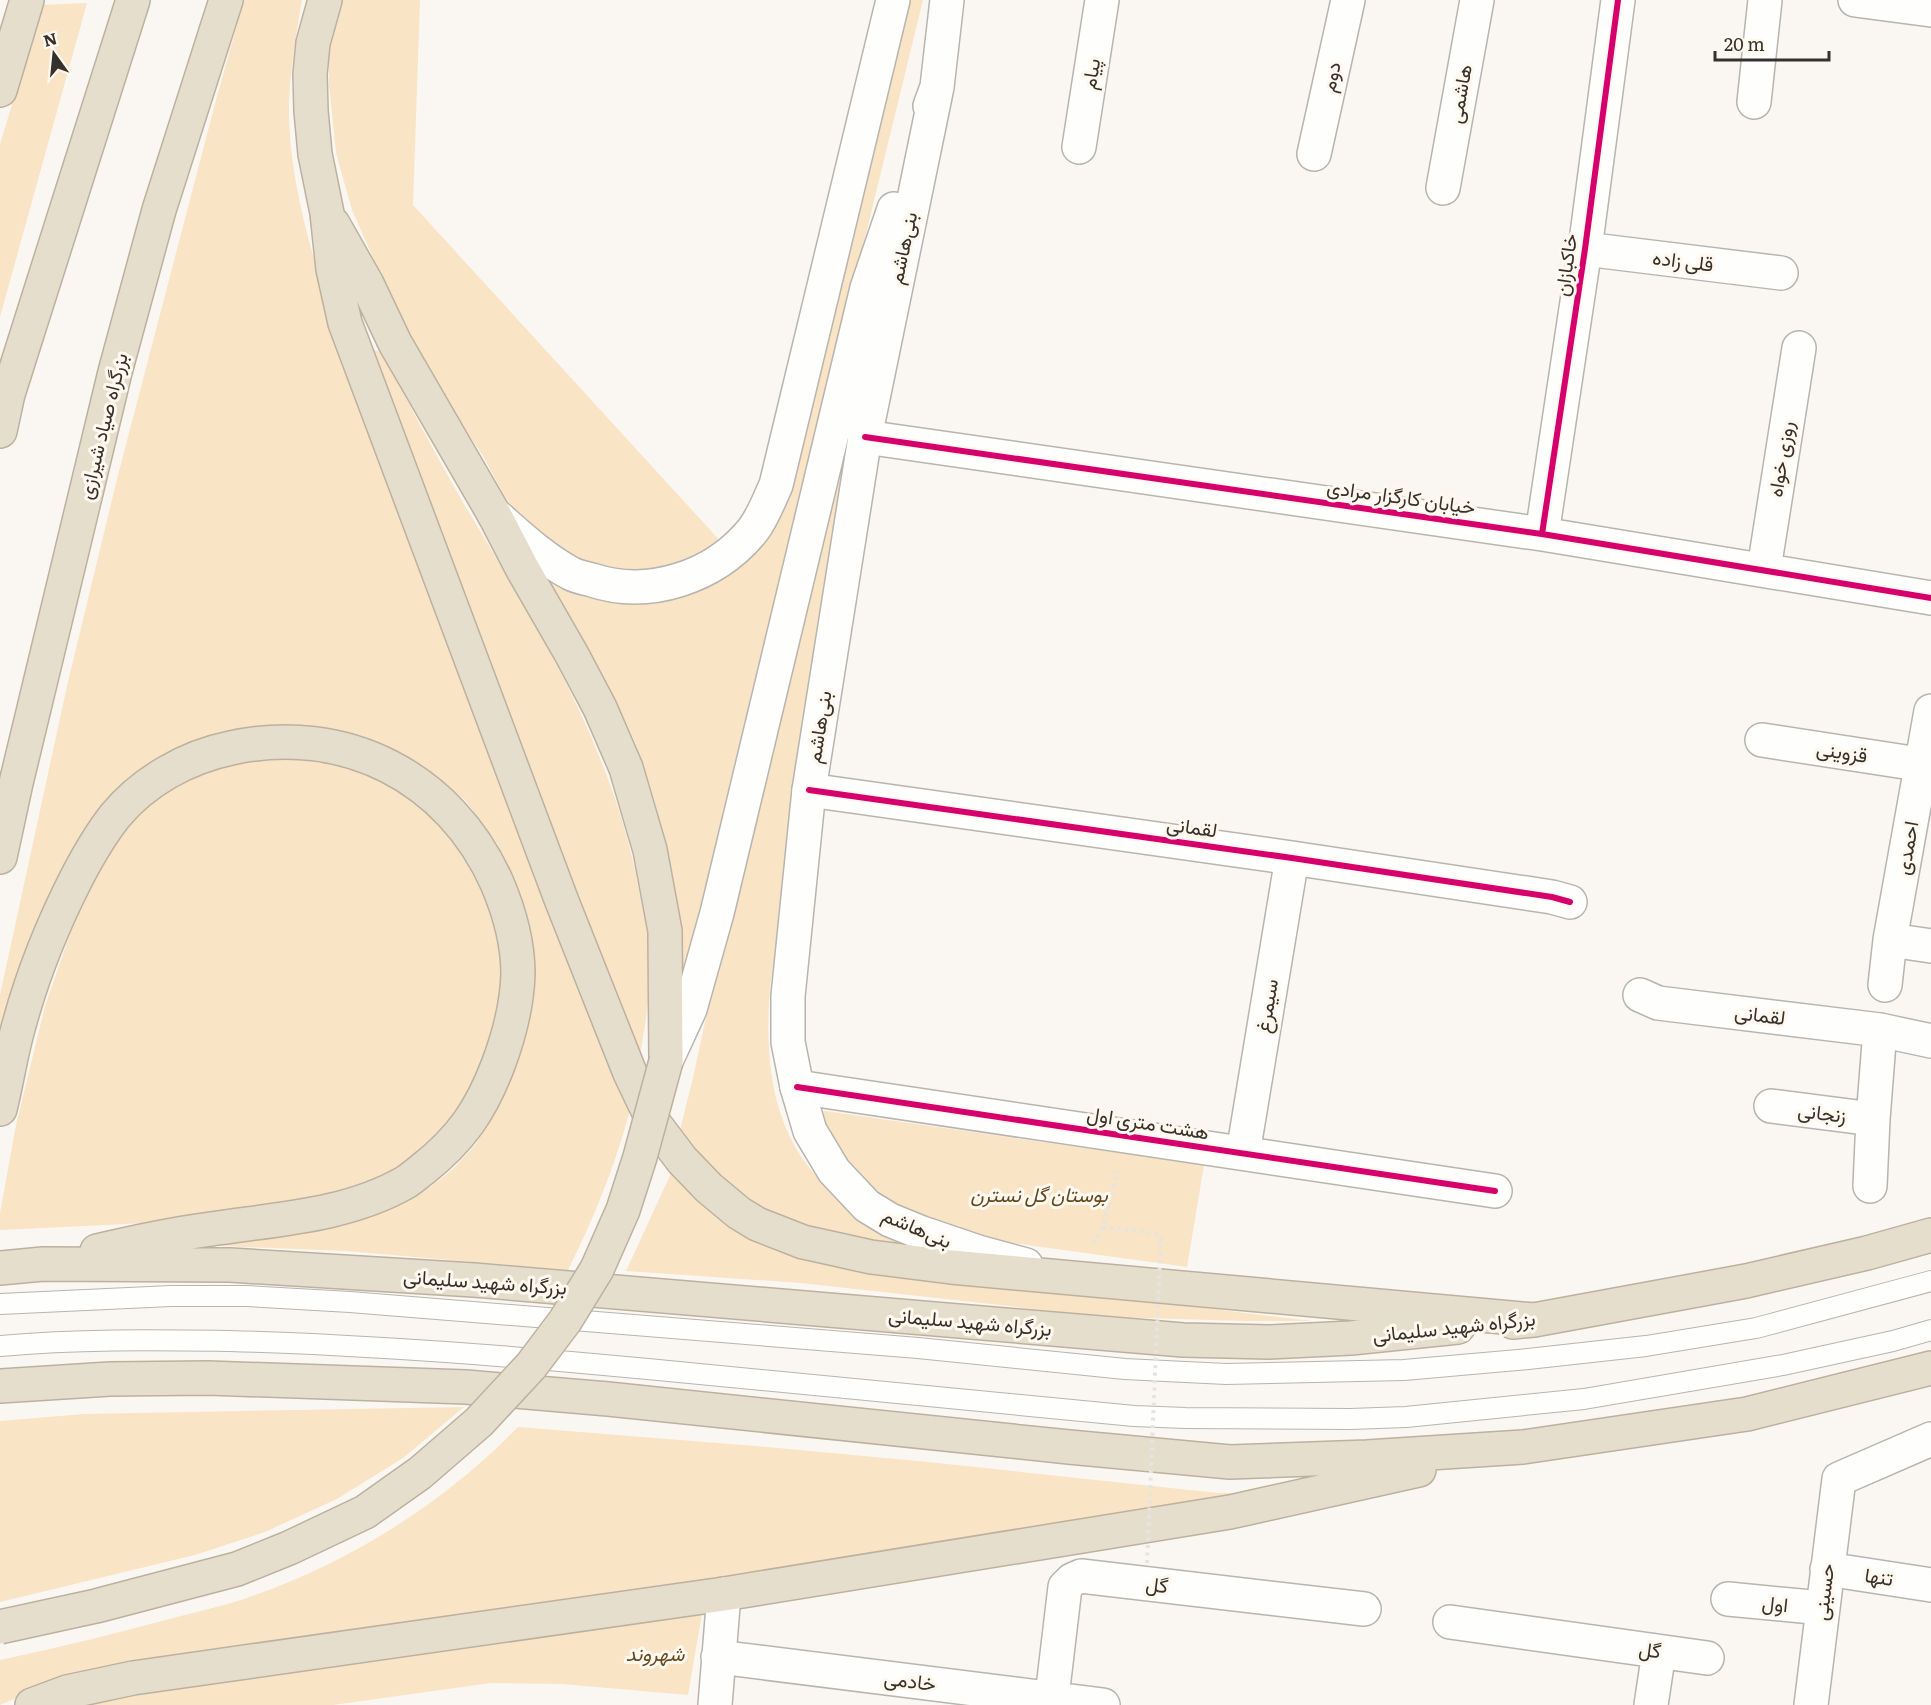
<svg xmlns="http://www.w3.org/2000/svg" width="1931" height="1705" viewBox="0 0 1931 1705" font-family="Literata,Vazirmatn,serif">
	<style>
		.green { fill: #f9e4c6 }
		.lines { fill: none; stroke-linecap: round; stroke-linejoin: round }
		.lane-casing { stroke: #b8b4af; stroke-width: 22 }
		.street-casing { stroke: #b8b4af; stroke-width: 36 }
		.secondary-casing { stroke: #b8b4af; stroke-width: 36 }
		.highway-casing { stroke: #bcb19f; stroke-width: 36 }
		.path { stroke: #e5e4e3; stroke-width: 4; stroke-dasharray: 3 4.5; stroke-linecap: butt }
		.lane { stroke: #fefefd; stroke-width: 20 }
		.street { stroke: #fefefd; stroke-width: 33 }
		.secondary { stroke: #fefefd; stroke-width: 33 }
		.highway { stroke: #e6decd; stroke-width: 33 }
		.highway-bridge-casing { stroke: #bcb19f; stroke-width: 36; stroke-linecap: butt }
		.path-bridge { stroke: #e5e4e3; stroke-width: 4; stroke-dasharray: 3 4.5; stroke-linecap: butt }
		.highway-bridge { stroke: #e6decd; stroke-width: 33 }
		.cycleway-casing { stroke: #fef8ef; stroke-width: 10 }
		.cycleway { stroke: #d6006c; stroke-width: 6 }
		.labels { text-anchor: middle; stroke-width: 6; stroke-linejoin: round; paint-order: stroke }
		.street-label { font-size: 20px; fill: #35312b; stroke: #fef8ef }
		.park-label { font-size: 20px; font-style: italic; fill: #64491f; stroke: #fef8ef }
	</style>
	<rect width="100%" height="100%" fill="#faf7f2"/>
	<path class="green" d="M244 0H302C296 35 290 69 289 105 288 184 315 262 337 337L630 1110C615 1166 594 1218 568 1270L345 1251 171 1244 269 1238 327 1228 409 1200 432 1186 453 1169 476 1144 507 1082 522 910 498 845 465 800 421 768 371 743 150 767 0 1039V995L67 686 117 479 216 100Z
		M337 0H420L413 205 723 544 672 574 592 572 520 518 504 495 483 456 444 396 390 296 352 210 336 153 329 85V50Z
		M911 0H923L674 1020 679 920 656 807 636 744 609 686 562 603 534 562 614 600 646 604 678 598 709 585 739 563Z
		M87 3 0 317V144L29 49 40 5Z
		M362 347 381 352C409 403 435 454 464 504 537 626 613 748 639 890 643 912 649 935 650 957 651 992 645 1027 639 1061Z
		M856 372 841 521 808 687 770 989C764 1063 772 1140 832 1191 841 1199 853 1204 863 1211 883 1223 902 1235 922 1247L833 1239 749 1207 677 1142 692 1082 725 930Z
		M272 757 322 760 361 770 399 788 431 814 451 838 478 880 495 926 501 957 503 979 499 1012 479 1079 448 1129 394 1171 348 1189 294 1204 169 1222 0 1230V1213L16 1125 45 1006 70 934 107 853 130 820 154 798 187 778 225 764Z
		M818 1110 1204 1165 1187 1267 977 1238 907 1211 878 1194 854 1172 835 1147Z
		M673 1169 725 1216 1079 1293 1312 1321H1246L1107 1317 801 1283 626 1271Z
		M464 1407 403 1458 337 1499 265 1532 195 1555 0 1602V1421L84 1414Z
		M518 1427 767 1447 928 1462 1218 1493 1287 1494 716 1579 260 1643 161 1659 33 1690 0 1705V1660C61 1647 121 1632 181 1616 203 1610 226 1605 247 1598 349 1563 443 1504 518 1427Z
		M703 1608 688 1695 562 1684 491 1683 333 1705H62Z"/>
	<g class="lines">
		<g class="lane-casing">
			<path id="lane" d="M0 1304 171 1296H247L350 1302 918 1348 1125 1369 1226 1374 1404 1370 1528 1359 1646 1346 1756 1328 1931 1281
				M0 1346C76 1339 152 1340 229 1341 343 1344 457 1352 571 1362 759 1379 947 1398 1134 1416L1185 1418 1350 1419 1406 1417 1584 1399 1783 1365 1893 1341 1931 1330"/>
		</g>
		<g class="street-casing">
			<path id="street" d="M1754 102 1765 0
				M1079 147 1102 0
				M1314 154 1348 0
				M1443 188 1477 0
				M1585 249 1781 273
				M865 437 1542 534 1931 598
				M1542 534 1585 249 1618 0
				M1764 569 1799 348
				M1762 740 1931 766
				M809 790 1292 858 1552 897 1570 902
				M1890 940 1931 946
				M1885 985 1890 940 1931 711
				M1640 995 1658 1003 1880 1030 1931 1041
				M797 1087 1495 1191
				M1771 1106 1873 1119
				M1243 1153 1292 858
				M1870 1186 1873 1119 1880 1030
				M1827 1569 1931 1585
				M1728 1599 1822 1608
				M1450 1622 1707 1658
				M718 1657 1103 1705
				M715 1705 724 1594
				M1051 1705 1065 1587 1072 1580 1081 1576 1364 1609
				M1651 1705 1659 1652
				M1811 1705 1839 1479 1931 1439"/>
		</g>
		<g class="secondary-casing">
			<path id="secondary" d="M1855 0 1931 10
				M937 87 865 437 809 790 788 996V1042L797 1087 810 1131 834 1171 867 1206 890 1220 922 1233 978 1252 1026 1265
				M930 106 937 87 947 0
				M494 514C518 535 542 558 570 573 577 577 585 578 592 580 649 599 715 577 753 530 763 517 769 500 776 485L893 0
				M666 1061 690 1009 717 913 867 288 894 209"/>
		</g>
		<g class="highway-casing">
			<path id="highway" d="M325 0 313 43 310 74 311 111 315 154 327 213 333 269 345 323 561 899 630 1073 654 1123 682 1160 709 1188 739 1213 757 1224 803 1242 826 1247 871 1257 951 1267 1534 1320
				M0 90 27 0
				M333 224 367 284 395 343 494 514 522 568 572 655 600 708 626 768 650 850 665 931 666 1061
				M0 431 8 394 133 0
				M0 857 16 783 115 372 159 210 226 0
				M0 1109C7 1081 11 1052 19 1025 33 973 53 924 77 877 88 856 100 835 115 816 144 781 187 757 231 748 344 723 450 777 497 883 509 911 518 943 518 974 517 1005 509 1036 498 1065 481 1110 461 1139 423 1169 418 1173 412 1178 406 1182 347 1216 277 1219 211 1229 173 1234 135 1242 97 1251
				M0 1268 43 1264 230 1265 474 1280 1183 1340 1269 1342 1351 1338 1458 1327
				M1513 1322 1534 1320 1746 1281 1867 1253 1931 1235
				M0 1386 110 1379 208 1378 466 1387 608 1399 1069 1447 1230 1462 1367 1457 1523 1447 1747 1414 1931 1368
				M32 1705 67 1692 133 1678 724 1594 1230 1512 1419 1470"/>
		</g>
		<path class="path" d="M1103 1227 1161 1234
			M1093 1243 1103 1227 1117 1171"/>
		<use href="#lane" class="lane"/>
		<use href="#street" class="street"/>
		<use href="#secondary" class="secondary"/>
		<use href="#highway" class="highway"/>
		<g class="highway-bridge-casing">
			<path id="highway-bridge" d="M0 1627 96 1606 237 1569 289 1548 365 1512 420 1473 479 1422 531 1366 565 1321 597 1269 623 1210 640 1157 666 1061"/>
		</g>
		<path class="path-bridge" d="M1147 1563 1161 1234"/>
		<use href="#highway-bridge" class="highway-bridge"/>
		<g class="cycleway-casing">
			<path id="cycleway" d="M865 437 1542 534 1931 598
				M1542 534 1585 249 1618 0
				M809 790 1292 858 1552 897 1570 902
				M797 1087 1495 1191"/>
		</g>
		<use href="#cycleway" class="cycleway"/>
	</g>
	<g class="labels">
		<g class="street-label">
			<text transform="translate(1091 74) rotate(-81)" y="7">پیام</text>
			<text transform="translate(1331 77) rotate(-78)" y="7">دوم</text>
			<text transform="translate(1460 94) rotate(-80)" y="7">هاشمی</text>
			<text transform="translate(903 248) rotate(-78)" y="7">بنی‌هاشم</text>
			<text transform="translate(1683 261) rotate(7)" y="7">قلی زاده</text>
			<text transform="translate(1566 265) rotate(-82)" y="7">خاکبازان</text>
			<text transform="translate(103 426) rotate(-76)" y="7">بزرگراه صیاد شیرازی</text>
			<text transform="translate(1781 459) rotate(-81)" y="7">روزی خواه</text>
			<text transform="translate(1401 497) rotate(8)" y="7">خیابان کارگزار مرادی</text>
			<text transform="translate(819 727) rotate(-81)" y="7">بنی‌هاشم</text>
			<text transform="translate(1842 752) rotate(9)" y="7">قزوینی</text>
			<text transform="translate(1192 827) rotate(8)" y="7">لقمانی</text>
			<text transform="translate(1907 848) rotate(-80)" y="7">احمدی</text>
			<text transform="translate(1267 1006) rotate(-81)" y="7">سیمرغ</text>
			<text transform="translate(1760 1015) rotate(7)" y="7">لقمانی</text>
			<text transform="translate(1822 1113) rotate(7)" y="7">زنجانی</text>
			<text transform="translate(1148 1123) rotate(9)" y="7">هشت متری اول</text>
			<text transform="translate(917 1228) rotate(23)" y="7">بنی‌هاشم</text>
			<text transform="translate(485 1282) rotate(4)" y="7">بزرگراه شهید سلیمانی</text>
			<text transform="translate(970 1322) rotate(5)" y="7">بزرگراه شهید سلیمانی</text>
			<text transform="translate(1454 1327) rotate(-6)" y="7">بزرگراه شهید سلیمانی</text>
			<text transform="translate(1879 1577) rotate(9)" y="7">تنها</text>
			<text transform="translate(1157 1585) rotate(7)" y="7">گل</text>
			<text transform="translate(1824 1592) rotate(-83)" y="7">حسینی</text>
			<text transform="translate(1775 1604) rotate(6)" y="7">اول</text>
			<text transform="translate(1650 1650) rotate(8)" y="7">گل</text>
			<text transform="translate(910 1681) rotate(7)" y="7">خادمی</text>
		</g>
		<g class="park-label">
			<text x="1039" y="1202">بوستان گل نسترن</text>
			<text x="655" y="1661">شهروند</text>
		</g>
	</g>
	<g transform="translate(54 54) rotate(345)" stroke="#fef8ef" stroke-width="4.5" paint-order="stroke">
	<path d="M0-4.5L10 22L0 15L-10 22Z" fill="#35312b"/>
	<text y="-9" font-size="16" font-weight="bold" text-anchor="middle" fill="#35312b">N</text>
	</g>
	<path d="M1715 51v9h114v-9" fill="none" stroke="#35312b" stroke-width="3"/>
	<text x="1724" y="51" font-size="18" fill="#35312b" stroke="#fef8ef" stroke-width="4.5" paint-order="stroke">20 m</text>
</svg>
